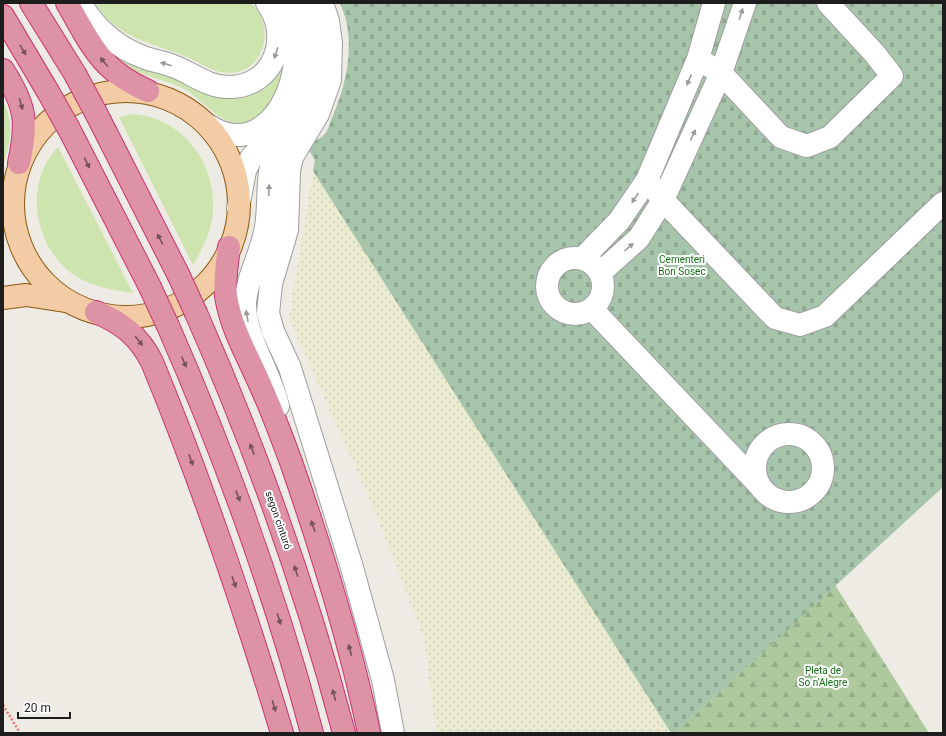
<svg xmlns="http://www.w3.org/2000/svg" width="946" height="736" viewBox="0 0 946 736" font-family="Roboto,sans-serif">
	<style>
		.farmland { fill: url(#farmland-dots) }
		.grass { fill: #cde4ae }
		.forest { fill: url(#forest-firs) }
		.cemetery { fill: url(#cemetery-stones) }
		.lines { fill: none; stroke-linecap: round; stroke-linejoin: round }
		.minor-casing { stroke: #9e9e9e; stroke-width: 24 }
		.major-casing { stroke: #8a570d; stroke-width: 24 }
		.highway-casing { stroke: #ca3372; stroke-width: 24 }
		.path { stroke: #ed7976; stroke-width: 2.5; stroke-dasharray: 2 2; stroke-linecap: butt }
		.minor { stroke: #fff; stroke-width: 22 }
		.major { stroke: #f3cba4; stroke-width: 22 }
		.highway { stroke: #de92a6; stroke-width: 22 }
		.highway-bridge-casing { stroke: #ca3372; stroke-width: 24; stroke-linecap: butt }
		.highway-bridge { stroke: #de92a6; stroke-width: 22 }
		.oneway { fill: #999 }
		.oneway2 { fill: #74525b }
		.labels { text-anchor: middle; stroke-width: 4; stroke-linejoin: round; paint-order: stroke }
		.park-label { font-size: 10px; fill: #157216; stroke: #fff }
		.street-label { font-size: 10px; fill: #1d1d1d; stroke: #fff }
	</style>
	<defs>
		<pattern id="farmland-dots" width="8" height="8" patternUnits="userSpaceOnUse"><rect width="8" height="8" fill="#ebebd1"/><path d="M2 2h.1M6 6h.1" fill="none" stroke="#c9c9b3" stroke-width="1.8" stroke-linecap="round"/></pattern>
		<pattern id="forest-firs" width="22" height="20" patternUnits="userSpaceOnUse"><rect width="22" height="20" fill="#adc99d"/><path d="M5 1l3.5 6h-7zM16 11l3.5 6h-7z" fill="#94ac87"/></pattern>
		<pattern id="cemetery-stones" width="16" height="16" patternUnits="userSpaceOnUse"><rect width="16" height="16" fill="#a7c5aa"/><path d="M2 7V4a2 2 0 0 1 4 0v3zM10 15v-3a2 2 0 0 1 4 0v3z" fill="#8fa992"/></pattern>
	</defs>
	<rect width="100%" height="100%" fill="#eeeae4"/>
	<path class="farmland" d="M313 171 671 733H436L424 637 371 502 289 318Z"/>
	<path class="grass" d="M95 3H251C276 25 266 72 229 73 213 73 201 63 187 57 151 42 118 39 95 3Z
		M115 55 170 76 203 91 286 55C286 59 287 63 287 67 286 72 282 79 280 84 270 104 254 132 226 120 212 114 199 97 182 88 156 76 137 78 115 55Z
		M3 101C15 125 10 142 3 166Z
		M133 114C182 118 216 162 213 210 212 230 203 248 193 265L119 117Z
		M58 147 133 293C113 290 94 287 77 277 34 250 22 184 58 147Z"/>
	<path class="forest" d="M835 585 929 733H675Z"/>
	<path class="cemetery" d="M340 3H943V487L675 733H671L313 171 315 160 306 146C311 143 322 138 326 133 329 127 331 119 334 113 348 79 356 38 340 3Z"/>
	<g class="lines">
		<g class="minor-casing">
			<path id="minor" d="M80 3C95 28 116 47 143 57 153 61 163 62 173 66 192 73 207 87 229 87 274 87 292 37 267 3
				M322 3 328 21 331 43 330 80 318 114 292 157 289 171 287 230 271 284 268 313 273 331 290 368 351 564 383 680 393 733
				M698 59 721 73 781 137 807 146 830 137 892 76 875 54 828 3
				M208 125C257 158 294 103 295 57 296 42 292 27 285 13
				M647 180 663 200 775 318 800 325 825 316 943 203
				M238 208 245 171 251 158 281 125
				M547 286a28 28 0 1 1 56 0a28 28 0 1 1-56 0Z
				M582 259 619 221 647 180 698 59 714 3
				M600 273 639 238 663 200 721 73 745 3
				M592 309 758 484
				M278 406C271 374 244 335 245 303 247 276 262 253 266 227 270 203 266 178 274 155 279 139 293 126 301 111 320 78 317 36 301 3
				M755 468a34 34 0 1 1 68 0a34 34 0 1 1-68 0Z"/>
		</g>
		<g class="major-casing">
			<path id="major" d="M13 204a113 113 0 1 1 226 0a113 113 0 1 1-226 0Z
				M3 298 26 295 65 301"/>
		</g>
		<g class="highway-casing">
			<path id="highway" d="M31 3 75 74
				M67 3C92 46 100 70 148 91
				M3 16 47 90
				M3 70C26 106 28 122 19 163
				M96 113 178 274
				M69 129 150 287
				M229 247C227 263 224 280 226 296 231 329 249 358 262 389 273 413 282 438 291 462 322 551 350 641 369 733
				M96 312C122 323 139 336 152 362 202 483 244 607 282 733
				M196 313C256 449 306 589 344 733
				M168 326C226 458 275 593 312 733"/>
		</g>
		<path class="path" d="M3 705 20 733"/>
		<use href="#minor" class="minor"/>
		<use href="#major" class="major"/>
		<use href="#highway" class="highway"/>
		<g class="highway-bridge-casing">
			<path id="highway-bridge" d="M75 74 96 113
				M47 90 69 129
				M178 274 196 313
				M150 287 168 326"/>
		</g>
		<use href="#highway-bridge" class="highway-bridge"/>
	</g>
	<defs><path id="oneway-solid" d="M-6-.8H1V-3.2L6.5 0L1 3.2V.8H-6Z"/></defs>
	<g class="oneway">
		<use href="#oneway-solid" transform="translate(741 14) rotate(-72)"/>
		<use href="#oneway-solid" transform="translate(276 53) rotate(108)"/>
		<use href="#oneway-solid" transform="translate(166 64) rotate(-164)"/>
		<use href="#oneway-solid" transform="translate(689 80) rotate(113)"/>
		<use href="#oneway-solid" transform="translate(693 135) rotate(-65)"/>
		<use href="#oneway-solid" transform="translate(269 190) rotate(-88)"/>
		<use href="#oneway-solid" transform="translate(635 198) rotate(124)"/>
		<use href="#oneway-solid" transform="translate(629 247) rotate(-42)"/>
		<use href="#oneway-solid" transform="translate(247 316) rotate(-100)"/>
	</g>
	<g class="oneway2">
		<use href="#oneway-solid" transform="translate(23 50) rotate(59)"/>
		<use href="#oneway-solid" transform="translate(104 62) rotate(-130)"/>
		<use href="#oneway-solid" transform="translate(21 104) rotate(74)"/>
		<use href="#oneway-solid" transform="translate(87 163) rotate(63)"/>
		<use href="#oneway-solid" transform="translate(160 239) rotate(-117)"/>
		<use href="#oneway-solid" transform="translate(139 341) rotate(51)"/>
		<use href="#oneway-solid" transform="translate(184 362) rotate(66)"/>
		<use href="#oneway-solid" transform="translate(252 449) rotate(-111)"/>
		<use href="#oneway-solid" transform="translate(191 460) rotate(70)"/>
		<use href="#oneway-solid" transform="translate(238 496) rotate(69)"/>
		<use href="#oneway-solid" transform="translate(313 526) rotate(-109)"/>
		<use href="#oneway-solid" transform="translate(296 571) rotate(-108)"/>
		<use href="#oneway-solid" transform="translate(234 582) rotate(71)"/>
		<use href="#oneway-solid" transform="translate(279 619) rotate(72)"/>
		<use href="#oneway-solid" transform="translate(350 650) rotate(-104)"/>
		<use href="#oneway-solid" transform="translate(334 695) rotate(-105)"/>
		<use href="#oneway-solid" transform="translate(274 706) rotate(73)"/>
	</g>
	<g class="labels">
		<g class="park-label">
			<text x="682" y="263">Cementeri<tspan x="682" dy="12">Bon Sosec</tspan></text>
			<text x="823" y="674">Pleta de<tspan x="823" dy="12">So n'Alegre</tspan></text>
		</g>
		<g class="street-label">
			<text transform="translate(279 520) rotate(71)" y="4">segon cinturó</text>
		</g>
	</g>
	<rect width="946" height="736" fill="none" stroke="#1d1d1d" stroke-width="8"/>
	<path d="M18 712v6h52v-6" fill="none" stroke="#1d1d1d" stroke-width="2"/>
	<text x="24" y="712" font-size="12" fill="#1d1d1d" stroke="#ffffff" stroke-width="3" paint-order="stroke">20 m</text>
</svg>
